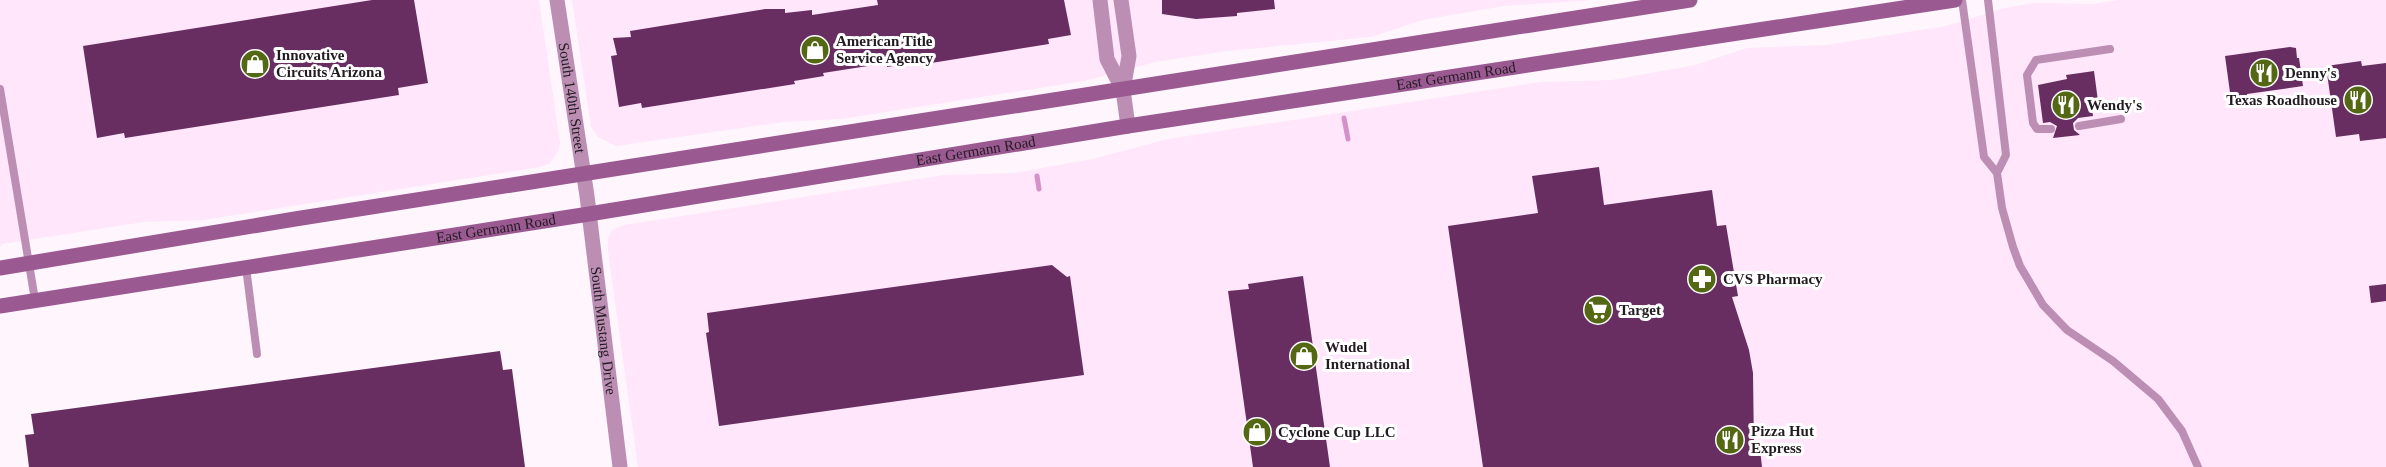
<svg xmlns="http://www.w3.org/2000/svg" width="2386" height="467" viewBox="0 0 2386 467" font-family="'Times New Roman',serif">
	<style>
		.built { fill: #ffe6fa }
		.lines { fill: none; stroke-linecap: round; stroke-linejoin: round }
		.stream { stroke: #d491ca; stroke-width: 5 }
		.building { fill: #682e62 }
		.service { stroke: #bc8eb4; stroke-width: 8 }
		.minor { stroke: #bc8eb4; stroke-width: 15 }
		.tertiary { stroke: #bc8eb4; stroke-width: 15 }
		.secondary { stroke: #9b5992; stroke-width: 15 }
		.labels { text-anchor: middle; stroke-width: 6; stroke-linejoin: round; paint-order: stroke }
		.poi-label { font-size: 15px; font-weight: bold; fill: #221c21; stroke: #fff; text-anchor: start }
		.street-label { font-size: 15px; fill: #221c21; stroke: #fff }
	</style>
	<rect width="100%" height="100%" fill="#fef6fc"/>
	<path class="built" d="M0 0H539L560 143 559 150 549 164 540 167 204 220 144 222 2 244 0 247Z
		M572 0H1592L1504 6 1423 20 1371 37 1227 51 1155 62 1084 81 841 119 784 122 616 146 598 137 591 127Z
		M2119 0H2386V467H638L608 251V238L612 230 624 225 944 175 1014 173 1092 159 1168 139 1541 82 1612 80 1695 65 1747 48 1826 45 1946 26 2005 8 2034 3 2092 4Z"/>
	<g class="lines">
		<path class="stream" d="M1344 118 1348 139
			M1037 176 1039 189"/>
	</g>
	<path class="building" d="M372 0H414L428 83 398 88 399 95 125 138 124 133 97 138 83 46Z
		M877 0H1064L1071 35 1048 39 1049 44 919 65 918 62 887 67V63L823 73 824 76 794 81 795 84 642 108 641 103 619 107 611 56 617 55 613 38 631 37 630 31 765 9H785V13L812 10V15L878 5Z
		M1162 0H1274L1275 9 1237 13V16L1196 19 1162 14Z
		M2290 47 2296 48 2297 58H2299L2303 86 2247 94 2248 105 2232 107 2225 56Z
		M2361 61 2362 66 2386 63V138L2360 141 2359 134 2336 137 2326 66Z
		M2094 71 2098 101 2091 102 2093 116 2078 118 2073 123 2074 130 2080 135 2053 138 2057 126 2050 122 2043 123 2038 85 2067 79 2066 75Z
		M1599 167 1604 205 1712 190 1717 226 1726 225 1738 296 1732 297 1749 350 1753 373 1754 449H1760L1762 467H1483L1448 226 1538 213 1532 176Z
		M1052 265 1067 277 1070 276 1084 375 719 426 706 333 709 332 707 313Z
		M1303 276 1330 467H1253L1228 291 1249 289 1248 284Z
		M2386 284V301L2371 303 2369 286Z
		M500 351 503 370 512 369 525 467H29L25 435 34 434 31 414Z"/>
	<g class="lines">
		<path class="service" d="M1962 0 1984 157 1997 173 2002 208 2013 247 2020 266 2043 305 2067 330 2113 361 2158 399 2182 431 2198 467
			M1988 0 2006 155 1997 173
			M0 89 35 300
			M2079 126 2121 119
			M2051 129H2037L2033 123 2027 75 2036 60 2110 49
			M246 267 257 354"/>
		<path class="minor" d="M1100 0 1107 59 1123 90
			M1121 0 1129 56 1123 90 1128 126"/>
		<path class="tertiary" id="s1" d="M557 0 587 196 620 467"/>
		<g class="secondary">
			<path d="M0 268 295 219 1690 0"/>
			<path id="s2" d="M0 306 589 214 1128 126 1955 0"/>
		</g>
	</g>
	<defs>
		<g id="shop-disc" transform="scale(1.5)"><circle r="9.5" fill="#546712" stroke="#fff"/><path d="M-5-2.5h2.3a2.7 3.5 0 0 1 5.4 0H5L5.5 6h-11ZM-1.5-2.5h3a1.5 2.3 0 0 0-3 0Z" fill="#fff"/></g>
		<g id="restaurant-disc" transform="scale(1.5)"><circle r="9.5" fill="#546712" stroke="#fff"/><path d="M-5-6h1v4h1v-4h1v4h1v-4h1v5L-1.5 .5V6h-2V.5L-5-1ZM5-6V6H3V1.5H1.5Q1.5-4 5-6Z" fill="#fff"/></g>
		<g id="pharmacy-disc" transform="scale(1.5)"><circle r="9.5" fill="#546712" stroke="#fff"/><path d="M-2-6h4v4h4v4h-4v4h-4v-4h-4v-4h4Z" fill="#fff"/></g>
		<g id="supermarket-disc" transform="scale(1.5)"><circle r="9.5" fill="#546712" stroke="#fff"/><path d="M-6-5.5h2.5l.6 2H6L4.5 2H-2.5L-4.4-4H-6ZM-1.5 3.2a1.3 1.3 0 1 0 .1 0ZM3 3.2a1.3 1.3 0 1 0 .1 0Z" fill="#fff"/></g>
	</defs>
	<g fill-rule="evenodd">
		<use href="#shop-disc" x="815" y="50"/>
		<use href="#shop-disc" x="255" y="64"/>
		<use href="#restaurant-disc" x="2264" y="73"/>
		<use href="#restaurant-disc" x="2358" y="100"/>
		<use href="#restaurant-disc" x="2066" y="105"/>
		<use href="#pharmacy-disc" x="1702" y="279"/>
		<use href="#supermarket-disc" x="1598" y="310"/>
		<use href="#shop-disc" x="1304" y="356"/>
		<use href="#shop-disc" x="1257" y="432"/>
		<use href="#restaurant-disc" x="1730" y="440"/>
	</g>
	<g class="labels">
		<g class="poi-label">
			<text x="836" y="46">American Title<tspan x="836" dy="17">Service Agency</tspan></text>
			<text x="276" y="60">Innovative<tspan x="276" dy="17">Circuits Arizona</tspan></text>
			<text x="2285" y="78">Denny's</text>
			<text x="2337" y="105" text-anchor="end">Texas Roadhouse</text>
			<text x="2087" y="110">Wendy's</text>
			<text x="1723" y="284">CVS Pharmacy</text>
			<text x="1619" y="315">Target</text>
			<text x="1325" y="352">Wudel<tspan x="1325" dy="17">International</tspan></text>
			<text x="1751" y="436">Pizza Hut<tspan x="1751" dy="17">Express</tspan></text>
			<text x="1278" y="437">Cyclone Cup LLC</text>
		</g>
		<g class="street-label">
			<text dy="5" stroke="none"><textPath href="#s2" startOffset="1474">East Germann Road</textPath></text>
			<text dy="5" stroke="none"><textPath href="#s1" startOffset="99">South 140th Street</textPath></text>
			<text dy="5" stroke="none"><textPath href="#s2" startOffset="988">East Germann Road</textPath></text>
			<text dy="5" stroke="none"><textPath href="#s2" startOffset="502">East Germann Road</textPath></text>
			<text dy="5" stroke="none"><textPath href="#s1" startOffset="334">South Mustang Drive</textPath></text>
		</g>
	</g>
</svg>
